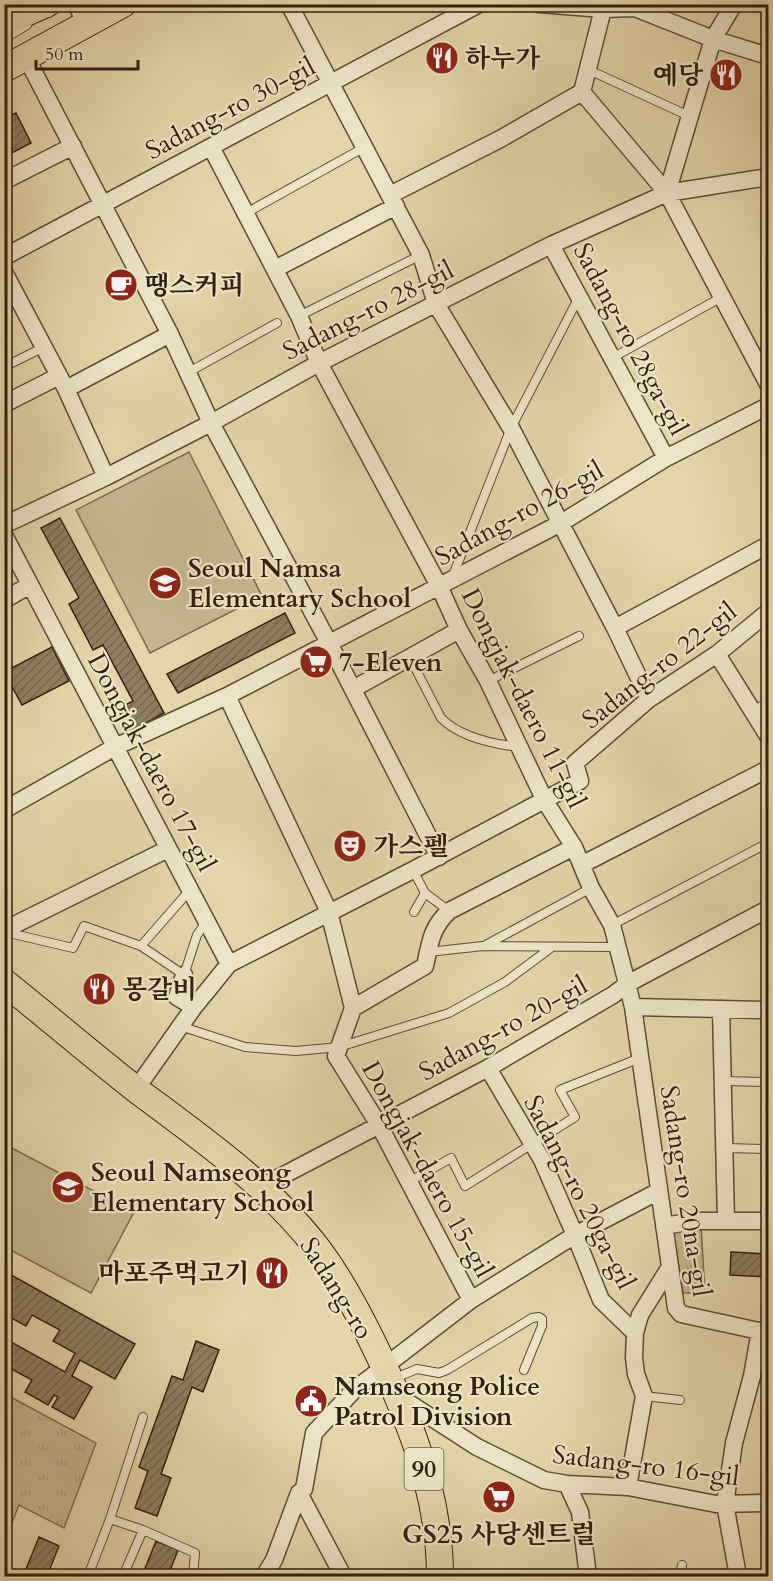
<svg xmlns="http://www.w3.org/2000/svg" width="773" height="1581" viewBox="0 0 773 1581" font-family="Cardo,'Noto Serif KR',serif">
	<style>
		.grass { fill: url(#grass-tufts); stroke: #7c6a50; stroke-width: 1.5 }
		.garden { fill: #c5b68f; stroke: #7c6a50; stroke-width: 1.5 }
		.building { fill: url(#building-hatch); stroke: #321f10; stroke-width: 1.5 }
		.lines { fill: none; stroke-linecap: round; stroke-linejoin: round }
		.service-casing { stroke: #5e4c36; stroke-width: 10 }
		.minor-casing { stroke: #5e4c36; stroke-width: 19 }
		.primary-casing { stroke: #321f10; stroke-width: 28 }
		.service { stroke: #ede4c7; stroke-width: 8 }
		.minor { stroke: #ede4c7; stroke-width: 16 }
		.primary { stroke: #e3d5a9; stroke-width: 26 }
		.labels { text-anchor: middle; stroke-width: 4.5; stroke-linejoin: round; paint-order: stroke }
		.shield { fill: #ede4c7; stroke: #6a5a47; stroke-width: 1.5 }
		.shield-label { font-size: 24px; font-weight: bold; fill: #321f10 }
		.poi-label { font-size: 26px; font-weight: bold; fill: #321f10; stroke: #ede4c7; text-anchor: start }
		.street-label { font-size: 26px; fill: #321f10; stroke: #ede4c7 }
	</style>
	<defs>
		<pattern id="grass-tufts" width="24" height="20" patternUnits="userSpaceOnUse" patternTransform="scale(1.5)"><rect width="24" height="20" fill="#c5b68f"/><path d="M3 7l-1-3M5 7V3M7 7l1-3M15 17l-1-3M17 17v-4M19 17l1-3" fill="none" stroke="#aa9c7a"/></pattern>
		<pattern id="building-hatch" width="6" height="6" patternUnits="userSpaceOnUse" patternTransform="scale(1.5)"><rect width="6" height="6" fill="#8e7e60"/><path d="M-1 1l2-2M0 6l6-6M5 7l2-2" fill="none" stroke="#75674e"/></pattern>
	</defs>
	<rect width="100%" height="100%" fill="#e3d5a9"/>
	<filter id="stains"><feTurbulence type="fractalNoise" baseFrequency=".00333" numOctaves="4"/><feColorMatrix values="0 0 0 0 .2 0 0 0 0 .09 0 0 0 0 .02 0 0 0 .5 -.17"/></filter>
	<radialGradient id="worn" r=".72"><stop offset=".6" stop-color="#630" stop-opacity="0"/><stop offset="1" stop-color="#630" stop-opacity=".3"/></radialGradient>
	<path class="grass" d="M701 1224 705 1293H683L673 1232Z
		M5 1394 96 1443 64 1528 19 1505 5 1540Z"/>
	<path class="garden" d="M189 452 262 596 150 653 76 510Z
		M4 1144 134 1212 91 1293 5 1247Z"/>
	<path class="building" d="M16 113 31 143 4 157V119Z
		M60 518 164 713 130 732 118 709 133 701 103 645 93 650 69 604 79 598 41 528Z
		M285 613 295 633 178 693 167 674Z
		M52 647 69 681 22 705 4 672Z
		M731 1252 768 1254V1277L730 1275Z
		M4 1271 135 1344 115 1379 80 1360 72 1376 92 1387 74 1419 52 1407 58 1397 54 1395 48 1405 25 1392 32 1380 4 1365V1338L65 1372 75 1353 53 1341 60 1330 32 1315 26 1326 4 1314Z
		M196 1341 219 1350 203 1392 192 1387 161 1474 171 1478 157 1516 135 1508 148 1471 139 1467 172 1376 183 1380Z
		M39 1537 59 1546 47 1576H15L17 1571 24 1574Z
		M156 1541 178 1550 168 1576H142Z"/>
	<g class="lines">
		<g class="service-casing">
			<path id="service" d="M49 13 63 4
				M4 39 27 25
				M589 70 689 116
				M246 213 365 147
				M299 316 421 255
				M612 358 722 297
				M4 367 44 347
				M187 373 277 323
				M452 578 511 428 579 297
				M410 658 441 718C460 737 492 744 519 747
				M488 681 579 636
				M754 710 768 702
				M413 870 425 893 414 912
				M425 893 449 911
				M612 925 768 843
				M5 932 73 948 84 926 141 946 184 975 197 935 206 922
				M141 946 190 890
				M484 946 591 888
				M428 952 483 946 618 947
				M180 1026 245 1047 296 1051 339 1047 449 1013 505 982 552 947
				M724 1081 768 1082
				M725 1148 768 1149
				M409 1182 451 1158 465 1186 575 1117 560 1090 640 1058
				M393 1379 417 1369 439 1373 447 1370 532 1318 539 1317 542 1319V1326L524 1370
				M644 1396 680 1400
				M110 1519 143 1417
				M88 1576 110 1519 143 1530
				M123 1576 143 1530 195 1553 193 1576
				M680 1576 682 1565"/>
		</g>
		<g class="minor-casing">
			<path id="minor" d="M76 4 86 24
				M289 4 421 255 436 304 511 428 615 628 649 699
				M539 4 603 9 635 8 713 39 768 56
				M26 57 170 334 211 423 329 643 439 857
				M582 92 667 193 768 384
				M211 147 299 316 319 363 439 586 459 630 488 681 545 801 574 847 591 888 612 925 633 1007 676 1308 681 1314 768 1333
				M4 181 73 146
				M667 193 713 39 734 4
				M390 195 502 138 582 92 603 9
				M551 245 666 458
				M4 257 479 4
				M275 269 396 206
				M4 272 66 389 106 477
				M66 389 170 334
				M4 404 59 376
				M4 525 106 477 211 423 319 363 551 245 667 193 768 177
				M4 535 229 964
				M4 600 30 585
				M615 628 768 545
				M717 654 768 736
				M353 689 459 630
				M227 696 329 912 353 1008 336 1056 379 1125 471 1300
				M4 810 115 747 227 696 561 523 666 458 768 406
				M583 864 768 769
				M4 930 168 849
				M184 975 177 997 194 1007
				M633 1007 768 1010
				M353 1008 425 966C430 943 431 928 449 911L574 847
				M721 1009 726 1221
				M488 1068 542 1160 575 1235 601 1300 635 1333
				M136 1089 194 1007 229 964 413 870 580 781 575 763 649 699 717 654 768 612
				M261 1187 488 1068 613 995 627 984 768 909
				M664 1226 694 1221H768
				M398 1396 477 1447 544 1480 567 1484 628 1487 716 1504 768 1503
				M567 1484 580 1512 588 1576
				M628 1487 644 1396 636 1374 634 1358 635 1333 640 1315 670 1267
				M299 1493 343 1576
				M264 1576 274 1560 299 1493 304 1489 314 1433 354 1390 471 1300 575 1235 659 1191
				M738 1576 725 1504 734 1443 752 1376 760 1331"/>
		</g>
		<g class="primary-casing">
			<path id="primary" d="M4 23 46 4
				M4 69 123 4
				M4 982C49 1018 93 1056 138 1091 202 1139 269 1185 318 1249 348 1289 376 1347 396 1393 421 1451 440 1512 440 1576"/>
		</g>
		<use href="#service" class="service"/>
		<use href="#minor" class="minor"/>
		<use href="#primary" class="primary"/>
	</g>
	<defs>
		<g id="restaurant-disc" transform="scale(1.725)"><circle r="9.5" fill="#8f2418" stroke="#ede4c7"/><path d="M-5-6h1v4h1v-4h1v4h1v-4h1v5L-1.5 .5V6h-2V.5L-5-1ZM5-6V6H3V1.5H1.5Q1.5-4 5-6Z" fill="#fff"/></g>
		<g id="cafe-disc" transform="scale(1.725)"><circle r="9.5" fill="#8f2418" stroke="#ede4c7"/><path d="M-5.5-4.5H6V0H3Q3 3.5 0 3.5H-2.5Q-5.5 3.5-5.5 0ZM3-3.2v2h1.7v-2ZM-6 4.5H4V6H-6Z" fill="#fff"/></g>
		<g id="school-disc" transform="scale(1.725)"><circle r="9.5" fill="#8f2418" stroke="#ede4c7"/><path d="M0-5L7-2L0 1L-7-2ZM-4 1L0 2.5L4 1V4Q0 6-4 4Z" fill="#fff"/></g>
		<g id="supermarket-disc" transform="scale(1.725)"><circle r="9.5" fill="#8f2418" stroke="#ede4c7"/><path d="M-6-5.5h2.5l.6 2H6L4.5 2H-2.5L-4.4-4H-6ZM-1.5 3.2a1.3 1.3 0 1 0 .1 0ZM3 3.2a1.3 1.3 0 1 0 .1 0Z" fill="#fff"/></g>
		<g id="theatre-disc" transform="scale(1.725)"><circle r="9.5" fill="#8f2418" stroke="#ede4c7"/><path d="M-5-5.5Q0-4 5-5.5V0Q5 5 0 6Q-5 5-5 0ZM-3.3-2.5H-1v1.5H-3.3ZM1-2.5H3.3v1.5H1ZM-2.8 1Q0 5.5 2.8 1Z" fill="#fff"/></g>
		<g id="civic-disc" transform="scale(1.725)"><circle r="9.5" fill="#8f2418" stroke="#ede4c7"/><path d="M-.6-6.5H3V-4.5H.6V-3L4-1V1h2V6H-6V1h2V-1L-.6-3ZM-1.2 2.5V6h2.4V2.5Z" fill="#fff"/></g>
	</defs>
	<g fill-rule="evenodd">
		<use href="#restaurant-disc" x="442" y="58"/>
		<use href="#restaurant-disc" x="726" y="75"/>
		<use href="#cafe-disc" x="121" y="285"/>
		<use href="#school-disc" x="165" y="583"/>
		<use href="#supermarket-disc" x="316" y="662"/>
		<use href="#theatre-disc" x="350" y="846"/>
		<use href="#restaurant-disc" x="99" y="989"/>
		<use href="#school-disc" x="68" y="1187"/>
		<use href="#restaurant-disc" x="272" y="1273"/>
		<use href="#civic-disc" x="311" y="1401"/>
		<use href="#supermarket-disc" x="499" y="1497"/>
	</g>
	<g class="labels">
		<rect class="shield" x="404.5" y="1448" width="39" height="42" rx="4.5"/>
		<g class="shield-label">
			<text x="424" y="1477">90</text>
		</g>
		<g class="poi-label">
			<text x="465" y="67">하누가</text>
			<text x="703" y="84" text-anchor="end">예당</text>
			<text x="144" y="294">땡스커피</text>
			<text x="188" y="577">Seoul Namsa<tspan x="188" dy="30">Elementary School</tspan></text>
			<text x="339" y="671">7-Eleven</text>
			<text x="373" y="855">가스펠</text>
			<text x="122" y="998">몽갈비</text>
			<text x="91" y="1181">Seoul Namseong<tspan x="91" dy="30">Elementary School</tspan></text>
			<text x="249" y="1282" text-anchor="end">마포주먹고기</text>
			<text x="334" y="1395">Namseong Police<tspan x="334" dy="30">Patrol Division</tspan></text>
			<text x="499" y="1543" text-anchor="middle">GS25 사당센트럴</text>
		</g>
		<g class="street-label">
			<text transform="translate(230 108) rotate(-28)" y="9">Sadang-ro 30-gil</text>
			<text transform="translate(368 310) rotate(-27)" y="9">Sadang-ro 28-gil</text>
			<text transform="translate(631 339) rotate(62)" y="9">Sadang-ro 28ga-gil</text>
			<text transform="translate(519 513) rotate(-29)" y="9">Sadang-ro 26-gil</text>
			<text transform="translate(659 665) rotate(-38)" y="9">Sadang-ro 22-gil</text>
			<text transform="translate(524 698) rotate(63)" y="9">Dongjak-daero 11-gil</text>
			<text transform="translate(152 762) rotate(62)" y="9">Dongjak-daero 17-gil</text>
			<text transform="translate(503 1028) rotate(-29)" y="9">Sadang-ro 20-gil</text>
			<text transform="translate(428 1169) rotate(61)" y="9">Dongjak-daero 15-gil</text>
			<text transform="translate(686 1191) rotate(81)" y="9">Sadang-ro 20na-gil</text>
			<text transform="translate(580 1192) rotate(63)" y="9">Sadang-ro 20ga-gil</text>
			<text transform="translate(337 1288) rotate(58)" y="9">Sadang-ro</text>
			<text transform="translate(646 1465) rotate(7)" y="9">Sadang-ro 16-gil</text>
		</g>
	</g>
	<rect width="773" height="1581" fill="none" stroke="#e3d5a9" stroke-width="24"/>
	<rect x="6" y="6" width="761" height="1569" fill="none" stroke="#321f10" stroke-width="3"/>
	<rect x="12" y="12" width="749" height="1557" fill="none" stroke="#321f10" stroke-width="1.5"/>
	<path d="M36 60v9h102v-9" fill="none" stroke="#321f10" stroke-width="3"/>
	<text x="45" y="60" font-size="18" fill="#321f10" stroke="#ede4c7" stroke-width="4.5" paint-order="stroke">50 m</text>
	<rect width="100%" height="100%" filter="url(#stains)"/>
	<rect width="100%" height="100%" fill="url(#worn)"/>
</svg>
